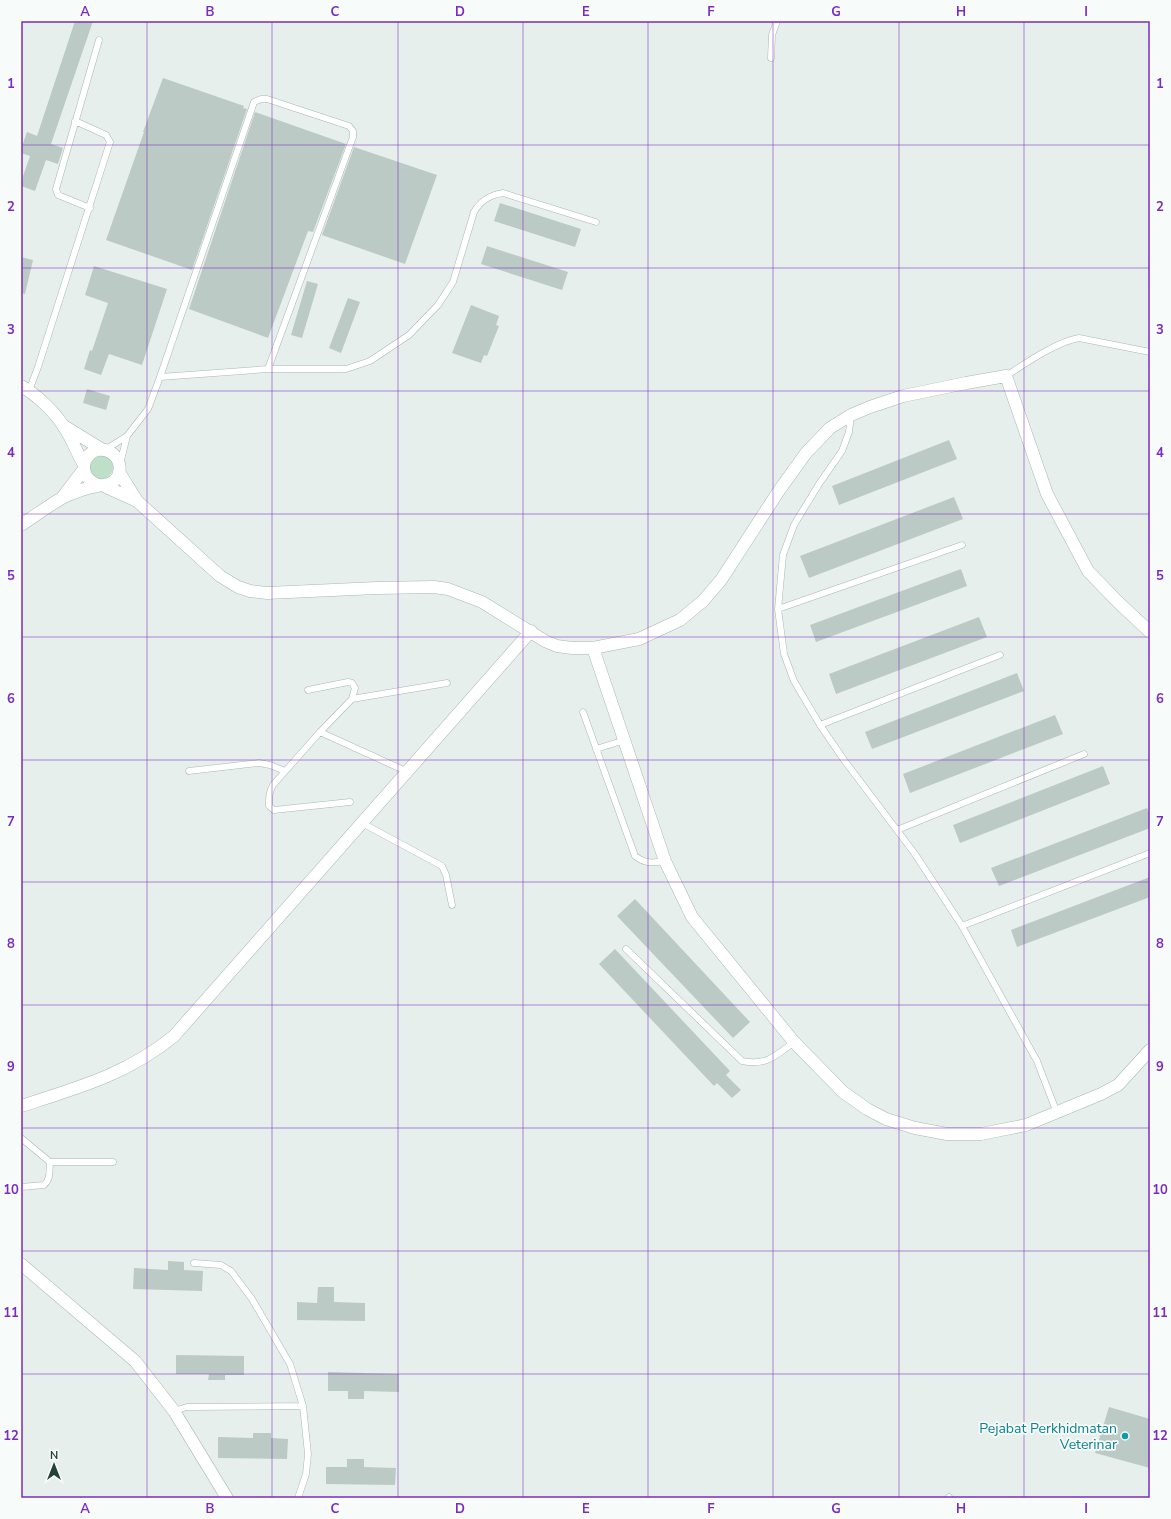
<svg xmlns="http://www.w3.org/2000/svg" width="1171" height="1519" viewBox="0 0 1171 1519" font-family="'Nunito Sans',sans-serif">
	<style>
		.green { fill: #bfe0c8 }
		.building { fill: #bbcac4 }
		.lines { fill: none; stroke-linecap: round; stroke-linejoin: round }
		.lane-casing { stroke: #a8b8b2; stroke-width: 7 }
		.street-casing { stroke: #a8b8b2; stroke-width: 13 }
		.lane { stroke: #fff; stroke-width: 6 }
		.street { stroke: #fff; stroke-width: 12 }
		.grid { fill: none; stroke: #7b2cbf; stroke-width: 1; stroke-opacity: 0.55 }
		.culture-dot { fill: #0f9aa8; stroke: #f7fbf9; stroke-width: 1.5 }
		.labels { text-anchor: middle; stroke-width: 3.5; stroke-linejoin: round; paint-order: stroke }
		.culture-label { font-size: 14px; fill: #0d838f; stroke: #f7fbf9; text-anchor: end }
		.neatline { fill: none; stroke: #7b2cbf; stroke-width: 1.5 }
		.grid-label { font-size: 13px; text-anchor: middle; font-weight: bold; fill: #7b2cbf }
	</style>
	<rect width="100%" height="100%" fill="#e6efeb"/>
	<path class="green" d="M89 467a12 12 0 1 1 24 0a12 12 0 1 1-24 0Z"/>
	<path class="building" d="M75 21H93L51 144 63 148 58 164 46 160 35 191 21 186V182L30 156 21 153V149L27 132 37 136Z
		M163 78 244 106 243 108 247 109 192 270 106 240 144 132H143Z
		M255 112 346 144 313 232 308 231 268 338 189 309Z
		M354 147 437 175 405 264 322 235Z
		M500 203 581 229 575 247 494 221Z
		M487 246 568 272 562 290 481 264Z
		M21 257 33 260 25 294 21 293Z
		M94 266 167 289 142 365 109 354 101 375 84 369 90 350 92 351 108 303 85 295Z
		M307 281 318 284 302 338 291 335Z
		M348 298 360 302 341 353 329 348Z
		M471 305 499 316 496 325 499 326 487 356 484 355 481 363 452 353Z
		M87 389 110 396 106 410 83 403Z
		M949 440 957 459 839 505 832 486Z
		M954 497 963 519 809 578 800 556Z
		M961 569 967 586 816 642 810 625Z
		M979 617 987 637 836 694 829 674Z
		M1017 673 1024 691 872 749 865 732Z
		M1055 715 1063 734 910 793 903 774Z
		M1103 766 1110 784 960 843 953 825Z
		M1147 808 1150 816V828L999 886 991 868Z
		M1150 877V897L1017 947 1011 930Z
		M635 899 750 1022 733 1038 617 916Z
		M615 949 730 1071 726 1075 741 1090 732 1098 717 1083 714 1086 599 964Z
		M168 1261 184 1262V1270L203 1271 202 1291 133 1289 134 1268 168 1270Z
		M318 1287H334V1302L365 1303V1321L297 1320V1302L317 1303Z
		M176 1355 244 1356V1375H225V1380H208L209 1374H176Z
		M328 1372 399 1374V1392L364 1391V1399H348V1391H328Z
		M1109 1407 1150 1419V1468L1095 1453Z
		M253 1433H271V1438L288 1439 287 1459 218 1458V1437L253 1438Z
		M347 1459H364V1467L396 1468 395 1485 326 1484V1467H347Z"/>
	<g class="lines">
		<g class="lane-casing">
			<path id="lane" d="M771 58 772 35 777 21
				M90 208 58 195 56 189 99 40
				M1006 376C1026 363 1056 342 1079 338L1150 352
				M160 377 268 369H346L370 361 409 335 438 305 453 282 474 212C481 200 490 195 503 193L596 222
				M29 391 38 367 110 142 106 135 75 121
				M851 415 849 432 842 451 819 484 794 525 783 555 778 609 784 654 794 681 820 725 844 760 915 854 962 926 1037 1061 1057 1113
				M105 450 127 436 148 409 160 377 254 102 261 99H267L349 126 353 131V137L268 369
				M120 464 127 436
				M778 609 962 545
				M308 690 348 682 352 683 355 688 352 699 320 732
				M352 699 447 683
				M583 712 635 856C645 864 653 863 665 861
				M820 725 1000 655
				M596 749 625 740
				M189 771 259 763 270 765 285 771
				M350 802 274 810 269 806C269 798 269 792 273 785L320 732 408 772
				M362 823 442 866 446 875 452 905
				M897 830 1084 754
				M962 926 1150 853
				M626 949 742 1061C767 1066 775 1056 794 1042
				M21 1138 50 1162H113
				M21 1187 44 1185C51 1179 49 1171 50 1162
				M194 1263 221 1265 231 1271 252 1299 290 1364 303 1406 308 1454 306 1474 298 1498
				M174 1411 187 1407 303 1406
				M948 1498 949 1497"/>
		</g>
		<g class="street-casing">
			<path id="street" d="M21 386C37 395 54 411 64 427 72 439 77 453 84 465
				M64 426 103 450
				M119 472 137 501 220 576 238 587 250 591 267 593 377 588 434 587 448 589 482 602 545 641 557 646 572 648H593L639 639 680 620 703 601 721 580 778 492 806 453 830 428 851 415 870 407 903 396 966 383 1006 376 1047 494 1088 571 1118 602 1150 632
				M104 486 137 501
				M62 498 84 469
				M21 525C35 516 48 506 62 498 72 493 86 488 97 486 103 484 108 486 114 481 123 473 121 458 110 452 89 440 70 474 98 485
				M593 648 665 861 692 917 794 1042 843 1092 867 1109 886 1119 915 1128 947 1134H981L1026 1125 1101 1094 1118 1085 1150 1050
				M21 1106C77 1088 128 1074 174 1036L531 631
				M21 1264 135 1361 174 1411 227 1498"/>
		</g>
		<use href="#lane" class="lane"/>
		<use href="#street" class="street"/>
	</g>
	<path class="grid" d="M147 21V1498M272 21V1498M398 21V1498M523 21V1498M648 21V1498M773 21V1498M899 21V1498M1024 21V1498M21 145H1150M21 268H1150M21 391H1150M21 514H1150M21 637H1150M21 760H1150M21 882H1150M21 1005H1150M21 1128H1150M21 1251H1150M21 1374H1150"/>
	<circle class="culture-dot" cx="1125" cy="1436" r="4"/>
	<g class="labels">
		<g class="culture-label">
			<text x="1117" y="1433">Pejabat Perkhidmatan<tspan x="1117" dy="16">Veterinar</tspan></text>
		</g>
	</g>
	<rect width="1171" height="1519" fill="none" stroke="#f7fbf9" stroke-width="44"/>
	<g transform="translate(54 1465)" stroke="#f7fbf9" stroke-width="3" paint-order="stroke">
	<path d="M0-3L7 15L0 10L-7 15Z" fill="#24423a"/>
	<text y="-6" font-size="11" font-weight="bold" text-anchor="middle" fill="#24423a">N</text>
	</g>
	<rect x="22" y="22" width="1127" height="1475" class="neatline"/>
	<g class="grid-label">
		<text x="85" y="16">A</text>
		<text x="210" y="16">B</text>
		<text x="335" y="16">C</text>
		<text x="460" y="16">D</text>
		<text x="586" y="16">E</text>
		<text x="711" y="16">F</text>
		<text x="836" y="16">G</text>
		<text x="961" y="16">H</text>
		<text x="1086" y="16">I</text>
		<text x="11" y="88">1</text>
		<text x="1160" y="88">1</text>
		<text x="11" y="211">2</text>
		<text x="1160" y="211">2</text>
		<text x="11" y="334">3</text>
		<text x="1160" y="334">3</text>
		<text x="11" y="457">4</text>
		<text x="1160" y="457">4</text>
		<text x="11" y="580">5</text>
		<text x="1160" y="580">5</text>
		<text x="11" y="703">6</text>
		<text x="1160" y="703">6</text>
		<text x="11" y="826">7</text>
		<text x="1160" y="826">7</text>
		<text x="11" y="948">8</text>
		<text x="1160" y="948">8</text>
		<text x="11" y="1071">9</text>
		<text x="1160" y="1071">9</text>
		<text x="11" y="1194">10</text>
		<text x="1160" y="1194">10</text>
		<text x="11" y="1317">11</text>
		<text x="1160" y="1317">11</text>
		<text x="11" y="1440">12</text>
		<text x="1160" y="1440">12</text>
		<text x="85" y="1513">A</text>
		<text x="210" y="1513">B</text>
		<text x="335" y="1513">C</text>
		<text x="460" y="1513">D</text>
		<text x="586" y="1513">E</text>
		<text x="711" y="1513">F</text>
		<text x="836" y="1513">G</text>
		<text x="961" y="1513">H</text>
		<text x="1086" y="1513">I</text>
	</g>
</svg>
